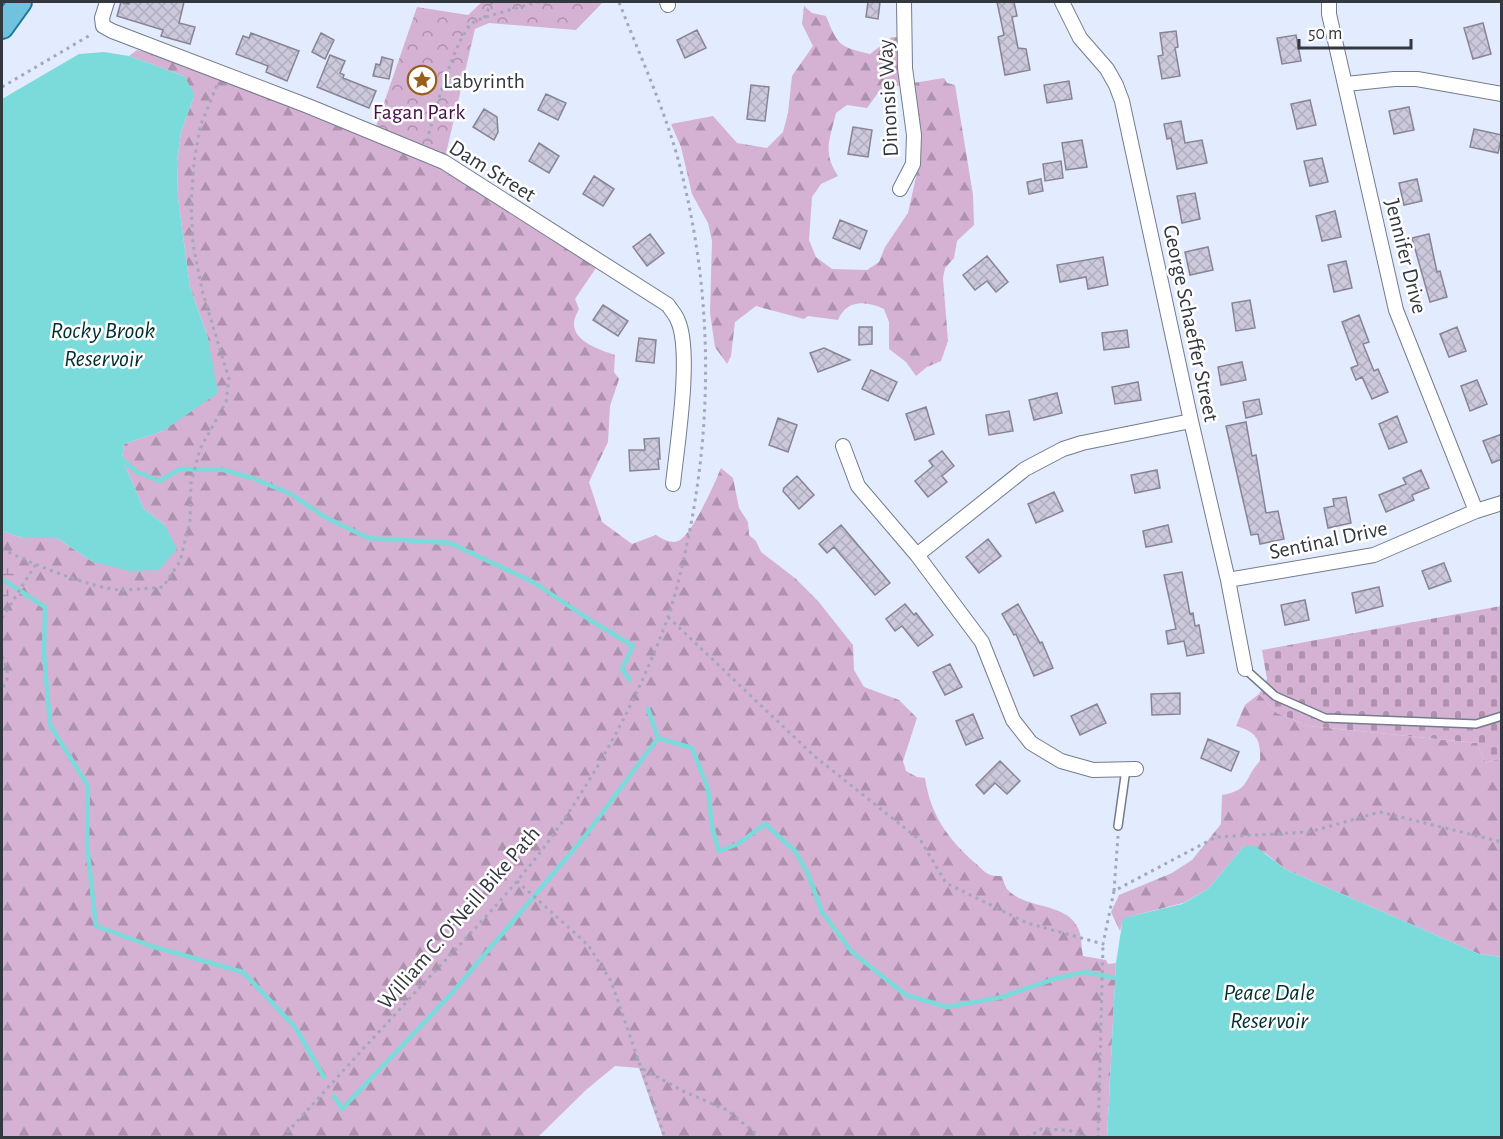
<svg xmlns="http://www.w3.org/2000/svg" width="1503" height="1139" viewBox="0 0 1503 1139" font-family="'Alegreya Sans',sans-serif">
	<style>
		.forest { fill: url(#forest-firs); fill-rule: evenodd }
		.wetland { fill: url(#wetland-marsh) }
		.cemetery { fill: url(#cemetery-stones) }
		.park { fill: url(#park-crowns) }
		.water { fill: #7bdbdb }
		.lines { fill: none; stroke-linecap: round; stroke-linejoin: round }
		.stream { stroke: #7bdbdb; stroke-width: 4.5 }
		.building { fill: url(#building-cross-hatch); stroke: #888496; stroke-width: 1.5 }
		.service-casing { stroke: #737c8c; stroke-width: 10 }
		.minor-casing { stroke: #737c8c; stroke-width: 16 }
		.primary-casing { stroke: #1e7798; stroke-width: 26 }
		.path { stroke: #a2aab8; stroke-width: 3; stroke-dasharray: 3 4.5; stroke-linecap: butt }
		.service { stroke: #fff; stroke-width: 7 }
		.minor { stroke: #fff; stroke-width: 14 }
		.primary { stroke: #71c2de; stroke-width: 22 }
		.labels { text-anchor: middle; stroke-width: 5; stroke-linejoin: round; paint-order: stroke }
		.poi-label { font-size: 22px; fill: #33373e; stroke: #fff; text-anchor: start }
		.street-label { font-size: 22px; fill: #33373e; stroke: #fff }
		.park-label { font-size: 22px; fill: #490b4a; stroke: #fff }
		.water-label { font-size: 24px; font-style: italic; fill: #003132; stroke: #fff }
	</style>
	<defs>
		<pattern id="forest-firs" width="22" height="20" patternUnits="userSpaceOnUse" patternTransform="scale(1.5)"><rect width="22" height="20" fill="#d5b1d4"/><path d="M5 1l3.5 6h-7zM16 11l3.5 6h-7z" fill="#ad91ad"/></pattern>
		<pattern id="wetland-marsh" width="20" height="14" patternUnits="userSpaceOnUse" patternTransform="scale(1.5)"><rect width="20" height="14" fill="#d5b1d4"/><path d="M1 5h8M5 5V1M11 12h8M15 12V8" fill="none" stroke="#ad91ad"/></pattern>
		<pattern id="cemetery-stones" width="16" height="16" patternUnits="userSpaceOnUse" patternTransform="scale(1.5)"><rect width="16" height="16" fill="#d5b1d4"/><path d="M2 7V4a2 2 0 0 1 4 0v3zM10 15v-3a2 2 0 0 1 4 0v3z" fill="#ad91ad"/></pattern>
		<pattern id="park-crowns" width="20" height="18" patternUnits="userSpaceOnUse" patternTransform="scale(1.5)"><rect width="20" height="18" fill="#d5b1d4"/><path d="M2 6a3 3 0 1 1 6 0M12 15a3 3 0 1 1 6 0" fill="none" stroke="#ad91ad"/></pattern>
		<pattern id="building-cross-hatch" width="8" height="8" patternUnits="userSpaceOnUse" patternTransform="scale(1.5)"><rect width="8" height="8" fill="#ccc9dc"/><path d="M0 0l8 8M0 8l8-8" fill="none" stroke="#b0adbe"/></pattern>
	</defs>
	<rect width="100%" height="100%" fill="#e2ecfe"/>
	<path class="forest" d="M804 6 812 13 826 16C838 46 840 47 870 54L892 37 907 38 913 83 944 78 947 83 955 85 973 195 974 225 957 241 954 258 945 268 943 278 948 341 941 361 927 367 916 376 906 362 889 349V322L884 309C866 301 847 299 838 320L808 316 804 319 756 306 735 322 731 356 727 364 715 347 710 313 712 241 708 223 692 194 681 147 671 124 713 116 737 143 767 148 783 132 788 113 792 76 813 46 802 24ZM913 83 920 159 908 213 885 247 879 262 867 270 832 269 816 257 809 240 812 197 821 184 838 176C822 152 830 139 836 113L847 105 867 108 881 89Z
		M137 50 212 69 448 166 598 265 575 299 579 309C577 313 574 319 574 323 573 342 601 350 615 355L614 372 619 379 610 406 608 442 589 482 602 522 632 544 656 535C663 539 670 544 678 541 691 537 715 483 721 468L733 478 739 508 748 522 749 535 756 541 761 552 795 578 818 601 853 645 854 670 864 687 899 700 917 718 903 761 906 771 917 777 925 778C930 814 948 839 974 862 985 871 986 877 1002 876 1003 880 1005 886 1007 889 1025 910 1065 901 1078 928 1082 936 1081 947 1083 956L1106 960 1108 964 1116 963 1107 1137H663L639 1068 615 1066 586 1090 538 1137H2V531L23 538H57L93 562 165 525 144 509 122 459 124 444 163 431 208 338 190 287 178 198 177 162 181 132 193 99 184 76 129 56Z
		M1259 694 1277 713 1309 726 1477 743 1485 763 1501 758V957L1479 954 1285 869 1265 853 1244 846 1208 889 1183 903 1124 918 1120 931 1111 912 1119 895 1172 873 1192 860 1221 824 1222 795C1251 790 1243 779 1260 761 1261 740 1257 732 1236 726L1245 705Z"/>
	<path class="wetland" d="M2 561 19 572 2 610Z"/>
	<path class="cemetery" d="M1501 606V758L1485 763 1477 743 1309 726 1277 713 1259 694 1267 679 1262 650Z"/>
	<path class="park" d="M482 2H603L576 30 489 23 475 29 444 162 373 135 417 7 468 15Z"/>
	<path class="water" d="M104 52 129 56 184 76 193 91V99L181 132 177 162 178 198 190 287 208 338 218 393 163 431 124 444 122 459 144 509 165 525 177 549 159 570 130 571 93 562 57 538H23L2 531V99L79 54Z
		M1244 846H1255L1285 869 1479 954 1501 957V1137H1107L1116 963 1123 918 1182 904 1208 889Z"/>
	<g class="lines">
		<path class="stream" d="M122 459 137 472 160 481 180 469 224 470 252 478 289 493 325 517 368 538 450 543 533 582 590 620 633 646 622 669 630 680
			M2 579 45 607 44 654 50 725 88 786 87 845 96 926 151 946 243 972 295 1027 324 1077
			M648 709 658 738 692 748 708 789 712 827 719 851 738 844 765 824 795 851 808 874 822 912 852 952 906 995 947 1007 1002 997 1054 979 1085 972 1115 978
			M334 1096 342 1109 452 993 585 836 658 738"/>
	</g>
	<path class="building" d="M121 2 129 4 130 2H184L179 23 195 27 190 44 161 36 163 30 117 16Z
		M868 2H880L878 19 866 17Z
		M997 2H1014L1017 16 1012 17 1018 48 1026 49 1030 70 1005 75 998 37 1004 35Z
		M1483 23 1491 54 1473 59 1464 28Z
		M697 30 706 48 685 58 677 40Z
		M1176 31 1178 47 1175 48 1180 76 1162 79 1158 56 1163 55 1160 33Z
		M251 33 299 51 287 81 266 72 268 66 236 54 243 36 249 38Z
		M321 33 334 40 325 59 312 52Z
		M1296 35 1301 61 1282 64 1277 38Z
		M330 55 345 61 340 73 344 75 343 78 376 91 369 108 317 87Z
		M382 57 393 60 389 79 373 76 376 64 380 65Z
		M1069 81 1072 99 1047 103 1044 85Z
		M751 85 769 87 765 121 747 119Z
		M546 94 566 103 558 120 538 110Z
		M1310 100 1316 125 1297 129 1291 104Z
		M1409 107 1414 130 1394 134 1389 111Z
		M484 109 497 117 498 132 494 140 473 127Z
		M1181 121 1185 143 1202 140 1207 163 1177 169 1171 138 1167 139 1164 124Z
		M853 127 872 130 868 157 848 154Z
		M1474 129 1502 135 1498 153 1470 147Z
		M1082 140 1087 167 1066 170 1062 143Z
		M539 143 559 156 549 173 529 161Z
		M1322 158 1328 182 1310 186 1304 161Z
		M1061 161 1063 178 1045 181 1043 164Z
		M594 176 614 189 603 206 583 194Z
		M1041 179 1043 191 1029 194 1027 182Z
		M1417 179 1422 201 1404 205 1399 183Z
		M1195 193 1200 219 1182 223 1177 196Z
		M1335 211 1341 237 1322 241 1316 216Z
		M840 220 867 231 860 249 833 238Z
		M650 234 664 253 647 266 633 247Z
		M1429 234 1437 272 1440 271 1447 297 1430 302 1412 238Z
		M1208 247 1213 270 1190 275 1185 252Z
		M987 256 1008 282 996 292 987 281 975 290 963 275Z
		M1103 257 1108 285 1088 289 1086 277 1060 282 1057 265Z
		M1346 261 1352 288 1334 292 1328 265Z
		M1250 300 1255 328 1236 331 1232 303Z
		M603 305 628 321 618 336 593 320Z
		M1359 315 1369 342 1363 344 1374 371 1378 369 1388 392 1372 399 1362 377 1356 380 1351 368 1358 365 1342 322Z
		M859 327H872V344L859 345Z
		M1457 327 1466 351 1449 357 1440 334Z
		M1127 330 1129 347 1104 350 1102 333Z
		M639 338 656 340 654 363 636 361Z
		M824 348 850 360 818 372 810 353Z
		M1242 362 1246 380 1221 385 1218 367Z
		M871 370 897 382 888 401 862 389Z
		M1477 380 1487 404 1470 411 1461 386Z
		M1138 382 1141 400 1115 404 1112 387Z
		M1057 393 1062 413 1034 420 1029 400Z
		M1259 399 1262 414 1246 418 1243 402Z
		M926 407 934 434 915 440 906 414Z
		M1009 411 1013 431 989 435 986 415Z
		M1397 416 1407 442 1389 449 1379 424Z
		M778 418 797 425 788 452 769 445Z
		M1246 422 1252 456 1256 455 1266 513 1278 511 1284 539 1260 544 1258 534 1251 535 1226 426Z
		M1502 434V459L1492 463 1483 441Z
		M659 438 660 459H658L659 469 630 471 629 450H645L644 439Z
		M942 451 954 466 942 476 947 482 928 497 915 481 933 466 929 461Z
		M1157 470 1160 488 1135 493 1131 475Z
		M1421 470 1429 488 1412 495 1414 500 1386 512 1379 495 1406 484 1403 478Z
		M797 476 814 495 799 509 783 491 784 488Z
		M1054 492 1063 511 1036 523 1028 504Z
		M1346 497 1351 523 1328 528 1324 508 1334 506 1333 499Z
		M841 525 890 583 875 595 834 547 827 553 819 544Z
		M1168 525 1172 542 1146 547 1143 531Z
		M988 539 1001 556 979 573 966 557Z
		M1444 563 1451 581 1429 589 1422 571Z
		M1182 572 1190 614 1193 613 1195 626 1199 625 1204 653 1187 656 1184 641 1168 644 1166 631 1176 629 1164 575Z
		M1379 587 1383 606 1356 613 1352 593Z
		M1305 600 1309 620 1285 625 1281 605Z
		M905 604 914 615 916 613 933 635 918 646 902 626 895 631 886 619Z
		M1018 604 1040 643 1042 642 1053 668 1034 676 1016 634 1014 635 1002 614Z
		M950 664 962 687 945 695 933 672Z
		M1180 693V714L1152 715 1151 694Z
		M1097 704 1106 723 1080 735 1071 716Z
		M973 714 983 738 966 745 956 721Z
		M1208 739 1239 752 1231 771 1201 758Z
		M1000 761 1020 781 1007 794 995 783 984 794 976 785Z"/>
	<g class="lines">
		<g class="service-casing">
			<path id="service" d="M1245 669 1275 696 1325 718 1476 724 1502 716
				M1118 826 1126 769"/>
		</g>
		<g class="minor-casing">
			<path id="minor" d="M107 2 102 18 103 26 112 31 308 106 444 162 668 305C671 310 676 315 678 321 692 353 677 446 673 484
				M667 2 668 5
				M1062 2 1080 38 1107 69 1116 85 1122 101 1191 421 1228 580 1245 669
				M1329 2V14L1396 310 1476 511
				M1346 84 1394 79H1417L1502 94
				M900 189 913 164 914 135 905 68 904 2
				M843 446 858 486 917 555 982 642 1013 720 1031 743 1061 761 1093 770 1136 769
				M917 555 1025 469 1063 449 1082 443 1191 421
				M1228 580 1374 555 1476 511 1502 503"/>
		</g>
		<g class="primary-casing">
			<path id="primary" d="M2 27 20 2"/>
		</g>
		<path class="path" d="M544 2 546 4
			M484 18 492 2
			M2 87 92 34
			M427 141C433 116 455 38 472 23 478 18 527 5 539 2
			M2 549C30 563 90 588 121 590 134 590 149 588 163 587L180 561 190 521 191 483 200 449 226 402 229 379 202 290 193 244 191 203 194 162 200 127 217 85
			M668 617 813 755 921 841 946 883 1027 923 1103 944 1114 891 1216 837 1309 832 1380 812 1502 842
			M2 618 36 564
			M2 656C7 667 11 679 2 688
			M517 881 588 945 611 981 641 1068 685 1092 727 1110 761 1138
			M1114 891 1118 836
			M641 1068 665 1138
			M282 1138C333 1082 384 1026 435 971 472 932 509 893 542 850 593 782 639 698 668 617 678 587 685 555 691 524 714 402 710 278 678 159 663 105 639 54 619 2
			M1027 1138 1041 1129 1068 1130 1090 1138
			M1098 1138 1103 944"/>
		<use href="#service" class="service"/>
		<use href="#minor" class="minor"/>
		<use href="#primary" class="primary"/>
	</g>
	<defs>
		<g id="sight-ring" transform="scale(1.5)"><circle r="9.5" fill="#fff" stroke="#98601b" stroke-width="1.5"/><path d="M0-6L1.8-2.2L6-1.7L2.9 1.2L3.7 5.4L0 3.3L-3.7 5.4L-2.9 1.2L-6-1.7L-1.8-2.2Z" fill="#98601b"/></g>
	</defs>
	<g fill-rule="evenodd">
		<use href="#sight-ring" x="422" y="80"/>
	</g>
	<g class="labels">
		<g class="poi-label">
			<text x="443" y="88">Labyrinth</text>
		</g>
		<g class="street-label">
			<text transform="translate(887 98) rotate(-93)" y="8">Dinonsie Way</text>
			<text transform="translate(493 170) rotate(32)" y="8">Dam Street</text>
			<text transform="translate(1407 256) rotate(76)" y="8">Jennifer Drive</text>
			<text transform="translate(1192 323) rotate(78)" y="8">George Schaeffer Street</text>
			<text transform="translate(1328 539) rotate(-12)" y="8">Sentinal Drive</text>
			<text transform="translate(458 917) rotate(-49)" y="8">William C. O'Neill Bike Path</text>
		</g>
		<g class="park-label">
			<text x="419" y="119">Fagan Park</text>
		</g>
		<g class="water-label">
			<text x="103" y="338">Rocky Brook<tspan x="103" dy="28">Reservoir</tspan></text>
			<text x="1269" y="1000">Peace Dale<tspan x="1269" dy="28">Reservoir</tspan></text>
		</g>
	</g>
	<rect width="1503" height="1139" fill="none" stroke="#33373e" stroke-width="6"/>
	<path d="M1299 39v9h112v-9" fill="none" stroke="#33373e" stroke-width="3"/>
	<text x="1308" y="39" font-size="18" fill="#33373e" stroke="#ffffff" stroke-width="4.5" paint-order="stroke">50 m</text>
</svg>
